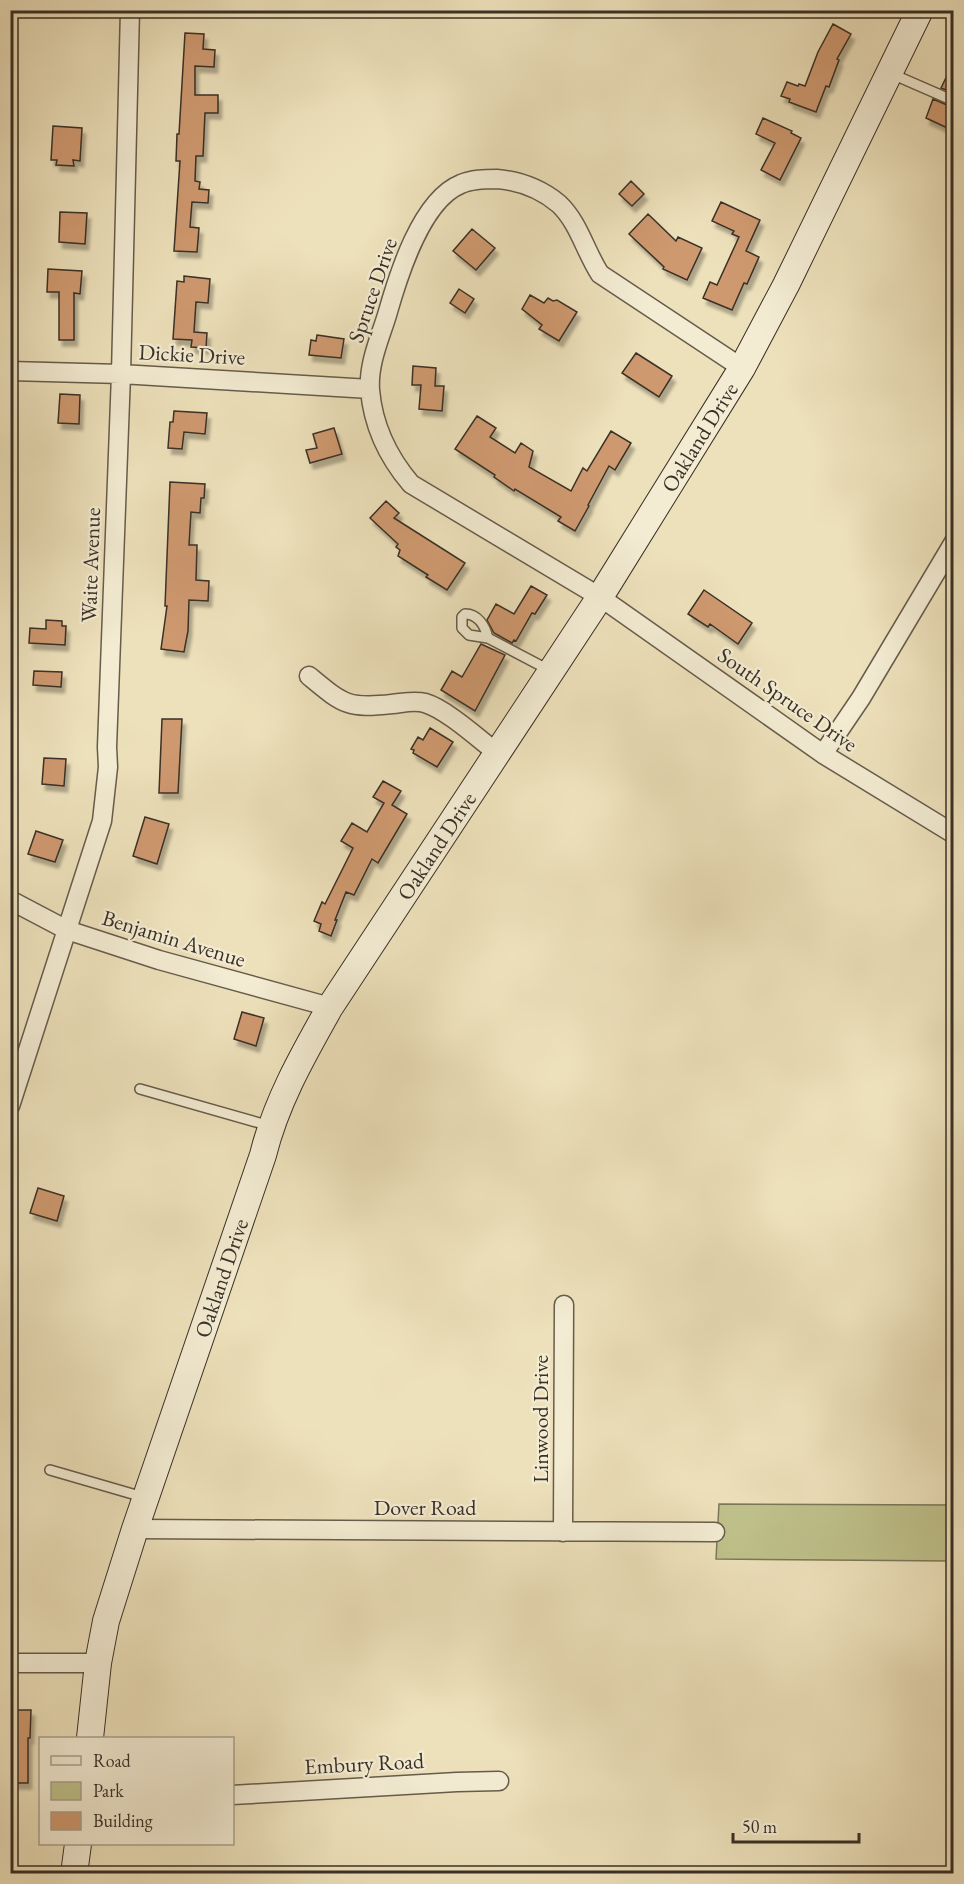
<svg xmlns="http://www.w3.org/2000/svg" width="964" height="1884" viewBox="0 0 964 1884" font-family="'EB Garamond',serif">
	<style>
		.green { fill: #bfc18b; stroke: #7c7859; stroke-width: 1.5 }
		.building { fill: #cf9970; stroke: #3a3027; stroke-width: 1.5; filter: url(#shadow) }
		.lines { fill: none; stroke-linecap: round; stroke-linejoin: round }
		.service-casing { stroke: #675c4c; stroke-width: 12 }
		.minor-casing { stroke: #675c4c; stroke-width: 21 }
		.secondary-casing { stroke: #3a3027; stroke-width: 28 }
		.service { stroke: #f3ecd3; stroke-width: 9 }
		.minor { stroke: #f3ecd3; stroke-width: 18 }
		.secondary { stroke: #f3ecd3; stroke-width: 26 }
		.labels { text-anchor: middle; stroke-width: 4.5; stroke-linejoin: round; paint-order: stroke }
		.street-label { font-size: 22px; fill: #3a3027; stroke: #f3ecd3 }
	</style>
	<defs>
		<filter id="shadow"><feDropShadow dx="3.5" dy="6" stdDeviation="1.5" flood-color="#0004"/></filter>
	</defs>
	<rect width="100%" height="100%" fill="#ede1bb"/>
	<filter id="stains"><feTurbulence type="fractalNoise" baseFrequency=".00333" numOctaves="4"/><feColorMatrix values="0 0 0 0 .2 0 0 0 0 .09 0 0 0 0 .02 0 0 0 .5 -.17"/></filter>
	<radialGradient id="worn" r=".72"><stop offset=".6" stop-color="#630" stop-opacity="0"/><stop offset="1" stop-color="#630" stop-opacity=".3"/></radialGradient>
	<path class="green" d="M719 1504 953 1505V1561L716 1559Z"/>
	<path class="building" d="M833 24 851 34 837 59 839 60 829 87 826 86 816 112 789 102 790 99 781 96 787 82 798 86 799 84 805 86 818 52Z
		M185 33 204 34 203 49 215 50 214 67 195 66V95H218V113H205L203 156H196L195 181 200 182 199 189 209 190 208 203 192 202 190 227 199 228 197 252 174 251 180 161H176L177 134H179Z
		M954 61V93L941 88Z
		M933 99 954 108V131L926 118Z
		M763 118 792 131 791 133 801 138 780 180 761 170 775 143 756 134Z
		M53 126 82 128 80 161 73 160 74 166 56 165 57 160H51Z
		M631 181 644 194 632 206 619 194Z
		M721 202 760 220 746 251 759 257 747 284 744 283 732 310 703 298 710 282 717 285 739 237 732 234 734 231 712 221Z
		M60 212 87 213 85 244 59 242Z
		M648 214 676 241 678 237 702 248 687 280 663 269 664 267 629 234Z
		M472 229 495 248 476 270 453 251Z
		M48 269 82 271 80 294 74 293V340H59V292H47Z
		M184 276 210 279 208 303 196 302 194 332 207 333 206 348 191 347 192 340 173 339 177 281 184 282Z
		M459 289 474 299 465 313 450 303Z
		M530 295 544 303 548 298 553 301 557 300 577 312 559 341 539 329 542 325 522 309Z
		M317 335 344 339 341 358 309 355 311 340 316 341Z
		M636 353 672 376 659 397 622 373Z
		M413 366 436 368 435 386H444L442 411 419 409 421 385H412Z
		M60 394 80 395 79 424 58 423Z
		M174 411 207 413 205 434 184 432 182 449 168 448 170 422H173Z
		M477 416 496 428 490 437 515 453 521 443 533 451 529 467 571 491 583 468 587 471 611 431 631 443 615 470 609 466 588 505 589 506 575 531 558 521 561 517 515 489 514 491 494 477 495 475 455 449Z
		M334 428 342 454 310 463 306 450 317 448 313 434Z
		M170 482 205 484 204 498H201L200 513 191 512 189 545H197L196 580 209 581 208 601 189 600 188 631 184 652 161 649 167 606H165Z
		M386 501 399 513 394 518 465 563 447 590 426 577 428 575 398 556 400 550 396 547 398 544 370 518Z
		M531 586 547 595 535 614 532 613 516 641 514 640 512 643 494 633 487 620 496 604 514 614Z
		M704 590 752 623 738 644 710 624 708 627 688 614Z
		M46 620 62 621V626H66L65 645 29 643 30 628 46 629Z
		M481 644 505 655 475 711 441 690 452 671 462 677Z
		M34 671 62 672 61 687 33 685Z
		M162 719H182L178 793H159Z
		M430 728 453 742 437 767 413 753 414 750 411 749 418 737 423 740Z
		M44 758 66 759 64 786 42 784Z
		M383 781 401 791 392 805 407 814 378 863 372 859 354 895 346 892 335 920H337L331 936 319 931 321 924 314 921 322 902 325 904 353 848 341 841 352 823 367 832 384 803 373 797Z
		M145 817 169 824 157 864 133 856Z
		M36 831 63 840 55 862 28 854Z
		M242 1012 264 1018 256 1046 234 1039Z
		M38 1188 64 1196 57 1221 30 1213Z
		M10 1710H31L30 1738H28V1783H10Z"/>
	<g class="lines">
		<g class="service-casing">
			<path id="service" d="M892 74 954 101
				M488 638C485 626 478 614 465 614L462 617V628L469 635 488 638 549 670
				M140 1089 270 1126
				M50 1470 143 1497"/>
		</g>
		<g class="minor-casing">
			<path id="minor" d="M742 368 600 274C585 251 579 223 559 204 541 189 520 181 497 179 485 179 472 179 461 184 421 200 398 276 387 315 380 338 368 364 370 390 373 425 388 457 411 484L600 597 823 754 954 834
				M10 371 121 374 370 389
				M309 676C343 704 347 709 392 704 403 703 414 700 425 703 446 709 479 739 497 753
				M823 754 861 698 954 542
				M10 900 67 930 159 960 330 1007
				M10 1106 102 821 108 767 107 747 121 374 130 10
				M135 1529 715 1532
				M563 1532 564 1305
				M10 1663H98
				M232 1795 457 1782 499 1781"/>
		</g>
		<g class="secondary-casing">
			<g id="secondary">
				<path id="s1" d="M90 1738 98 1663 106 1621 135 1529 263 1155C276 1102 303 1055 330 1007L600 597 742 368 786 285 920 10"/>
				<path d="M74 1874 78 1844"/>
			</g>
		</g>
		<use href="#service" class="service"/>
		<use href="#minor" class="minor"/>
		<use href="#secondary" class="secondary"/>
	</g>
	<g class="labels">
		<g class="street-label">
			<text transform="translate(372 290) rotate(-71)" y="8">Spruce Drive</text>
			<text transform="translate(192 354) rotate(3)" y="8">Dickie Drive</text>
			<text dy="8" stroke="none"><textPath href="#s1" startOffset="1452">Oakland Drive</textPath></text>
			<text transform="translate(90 565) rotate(-88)" y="8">Waite Avenue</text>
			<text transform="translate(788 699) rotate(35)" y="8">South Spruce Drive</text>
			<text dy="8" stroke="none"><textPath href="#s1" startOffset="966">Oakland Drive</textPath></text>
			<text transform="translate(174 938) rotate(17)" y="8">Benjamin Avenue</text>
			<text dy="8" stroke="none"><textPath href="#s1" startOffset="480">Oakland Drive</textPath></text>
			<text transform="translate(540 1419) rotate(-90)" y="8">Linwood Drive</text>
			<text x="425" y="1515">Dover Road</text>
			<text transform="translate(364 1763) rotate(-3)" y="8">Embury Road</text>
		</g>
	</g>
	<rect width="964" height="1884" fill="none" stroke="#ede1bb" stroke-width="36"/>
	<rect x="12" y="12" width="940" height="1860" fill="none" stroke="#3a3027" stroke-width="3"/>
	<rect x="18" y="18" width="928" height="1848" fill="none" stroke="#3a3027" stroke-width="1.5"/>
	<rect x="39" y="1737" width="195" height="108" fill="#f3ecd3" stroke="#a9a18e" stroke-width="1.5"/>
	<rect x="51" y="1756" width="30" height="9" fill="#f3ecd3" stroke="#a9a18e" stroke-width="1.5"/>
	<text x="93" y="1767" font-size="18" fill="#3a3027">Road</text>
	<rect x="51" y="1782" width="30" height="18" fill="#bfc18b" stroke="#a9a18e" stroke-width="1.5"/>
	<text x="93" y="1797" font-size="18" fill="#3a3027">Park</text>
	<rect x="51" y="1812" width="30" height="18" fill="#cf9970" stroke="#a9a18e" stroke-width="1.5"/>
	<text x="93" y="1827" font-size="18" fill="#3a3027">Building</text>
	<path d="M733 1833v9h126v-9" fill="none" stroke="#3a3027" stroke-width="3"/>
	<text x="742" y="1833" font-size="18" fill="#3a3027" stroke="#f3ecd3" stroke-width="4.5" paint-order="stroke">50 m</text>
	<rect width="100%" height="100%" filter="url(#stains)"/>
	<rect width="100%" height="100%" fill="url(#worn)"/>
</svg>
